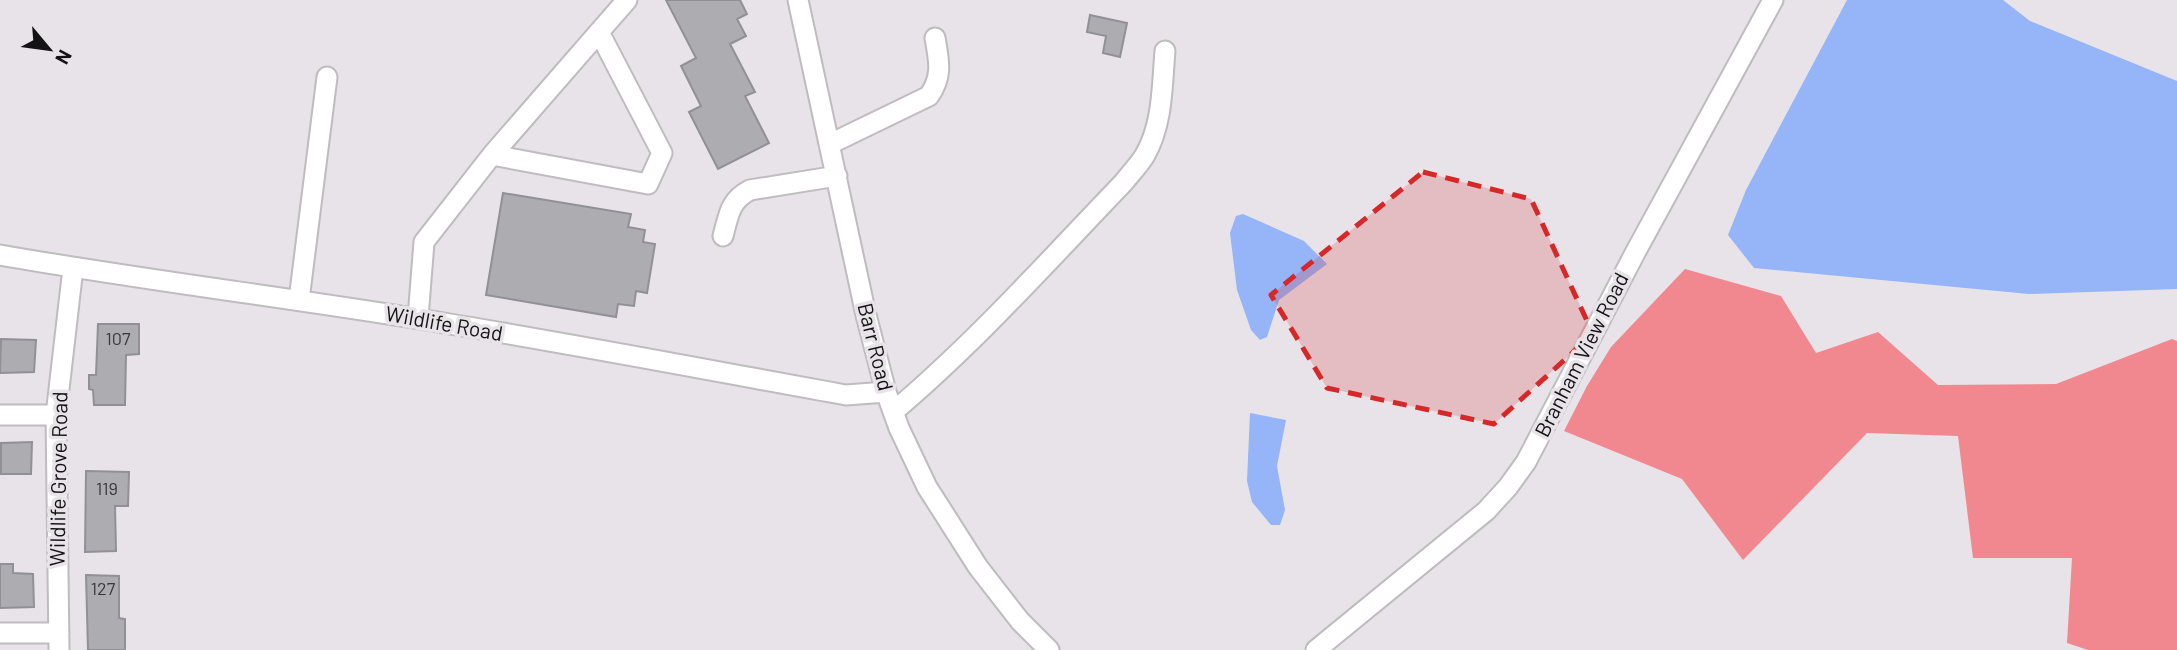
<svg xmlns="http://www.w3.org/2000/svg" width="2177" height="650" viewBox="0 0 2177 650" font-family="Barlow,sans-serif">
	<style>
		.forest { fill: #f2888f }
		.water { fill: #96b4f8 }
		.building { fill: #adacb1; stroke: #919096; stroke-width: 2 }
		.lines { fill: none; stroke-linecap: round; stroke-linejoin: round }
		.minor-casing { stroke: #bfbbbf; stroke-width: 23 }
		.minor { stroke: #fff; stroke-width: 19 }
		.marked { fill: #d62828; fill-opacity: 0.2; stroke: #d62828; stroke-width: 5; stroke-dasharray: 14 9; stroke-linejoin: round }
		.labels { text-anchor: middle; stroke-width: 7; stroke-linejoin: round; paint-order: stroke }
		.number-label { font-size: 18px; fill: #3a383b }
		.street-label { font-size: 21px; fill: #141214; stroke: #e7e3e8 }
	</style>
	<rect width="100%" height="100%" fill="#e7e3e8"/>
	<path class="forest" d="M1685 269 1781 296 1816 353 1878 332 1938 385 2056 384 2172 339 2177 341V650H2088L2067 643 2072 558H1973L1958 436 1867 433 1743 560 1682 479 1564 431 1587 386 1611 347Z"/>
	<path class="water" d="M1847 0H2003L2030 21 2177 81V289L2029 294 1754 268 1728 235 1746 190Z
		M1243 214 1304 241 1327 264 1279 300 1267 337 1260 340 1251 330 1237 290 1230 233 1236 216Z
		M1250 413 1286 420 1277 466 1285 510 1280 525H1271L1252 502 1247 481Z"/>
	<path class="building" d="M666 0H740L747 14 737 19 746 36 730 44 755 92 745 96 769 143 718 169 689 112 701 106 681 66 696 58Z
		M1090 15 1127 23 1120 57 1103 53 1106 36 1087 32Z
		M503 193 631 214 628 227 645 230 643 242 655 244 647 293 636 291 634 306 618 304 616 317 486 295Z
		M98 324H139V354L126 355 125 405H94L93 390 89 389V375H96Z
		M1 339 36 340 34 372 0 373Z
		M32 442 31 474H1V443Z
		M86 471 129 472 128 506H115L116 551 85 552Z
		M0 564H13V573L33 574 34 607 0 608Z
		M86 575 119 576V618L125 619V650H88Z"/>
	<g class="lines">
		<g class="minor-casing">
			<path id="minor" d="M798 0 866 315 886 392 899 428 927 487 978 567 1020 621 1049 650
				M830 144 929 96C943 76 939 61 935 38
				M492 155 599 32
				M723 236C729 215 729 201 750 190L837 176
				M0 255C137 279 276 296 413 318 558 341 702 369 846 395L886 392
				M299 300 327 77
				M418 318 424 242 492 155 648 184 662 153 599 32 627 0
				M893 412C976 342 1049 260 1124 182 1131 173 1139 165 1145 155 1163 124 1162 85 1165 51
				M0 415H56
				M0 633H59
				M59 650 56 415 73 268
				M1316 650 1486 511 1508 487 1526 462 1635 253 1773 0"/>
		</g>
		<use href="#minor" class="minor"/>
	</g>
	<path class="marked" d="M1423 172 1531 199 1593 334 1494 424 1327 388 1271 295Z"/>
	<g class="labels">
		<g class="number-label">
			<text x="118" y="345">107</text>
			<text x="107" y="495">119</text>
			<text x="103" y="595">127</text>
		</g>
		<g class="street-label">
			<text transform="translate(444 324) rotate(10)" y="7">Wildlife Road</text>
			<text transform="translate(875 347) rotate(76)" y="7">Barr Road</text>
			<text transform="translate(1582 355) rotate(-63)" y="7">Branham View Road</text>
			<text transform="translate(59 479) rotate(-89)" y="7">Wildlife Grove Road</text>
		</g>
	</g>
	<g transform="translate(49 49) rotate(119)" stroke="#e7e3e8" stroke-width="5" paint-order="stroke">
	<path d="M0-5L12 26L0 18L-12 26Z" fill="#141214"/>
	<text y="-10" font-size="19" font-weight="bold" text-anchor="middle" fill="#141214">N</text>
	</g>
</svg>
